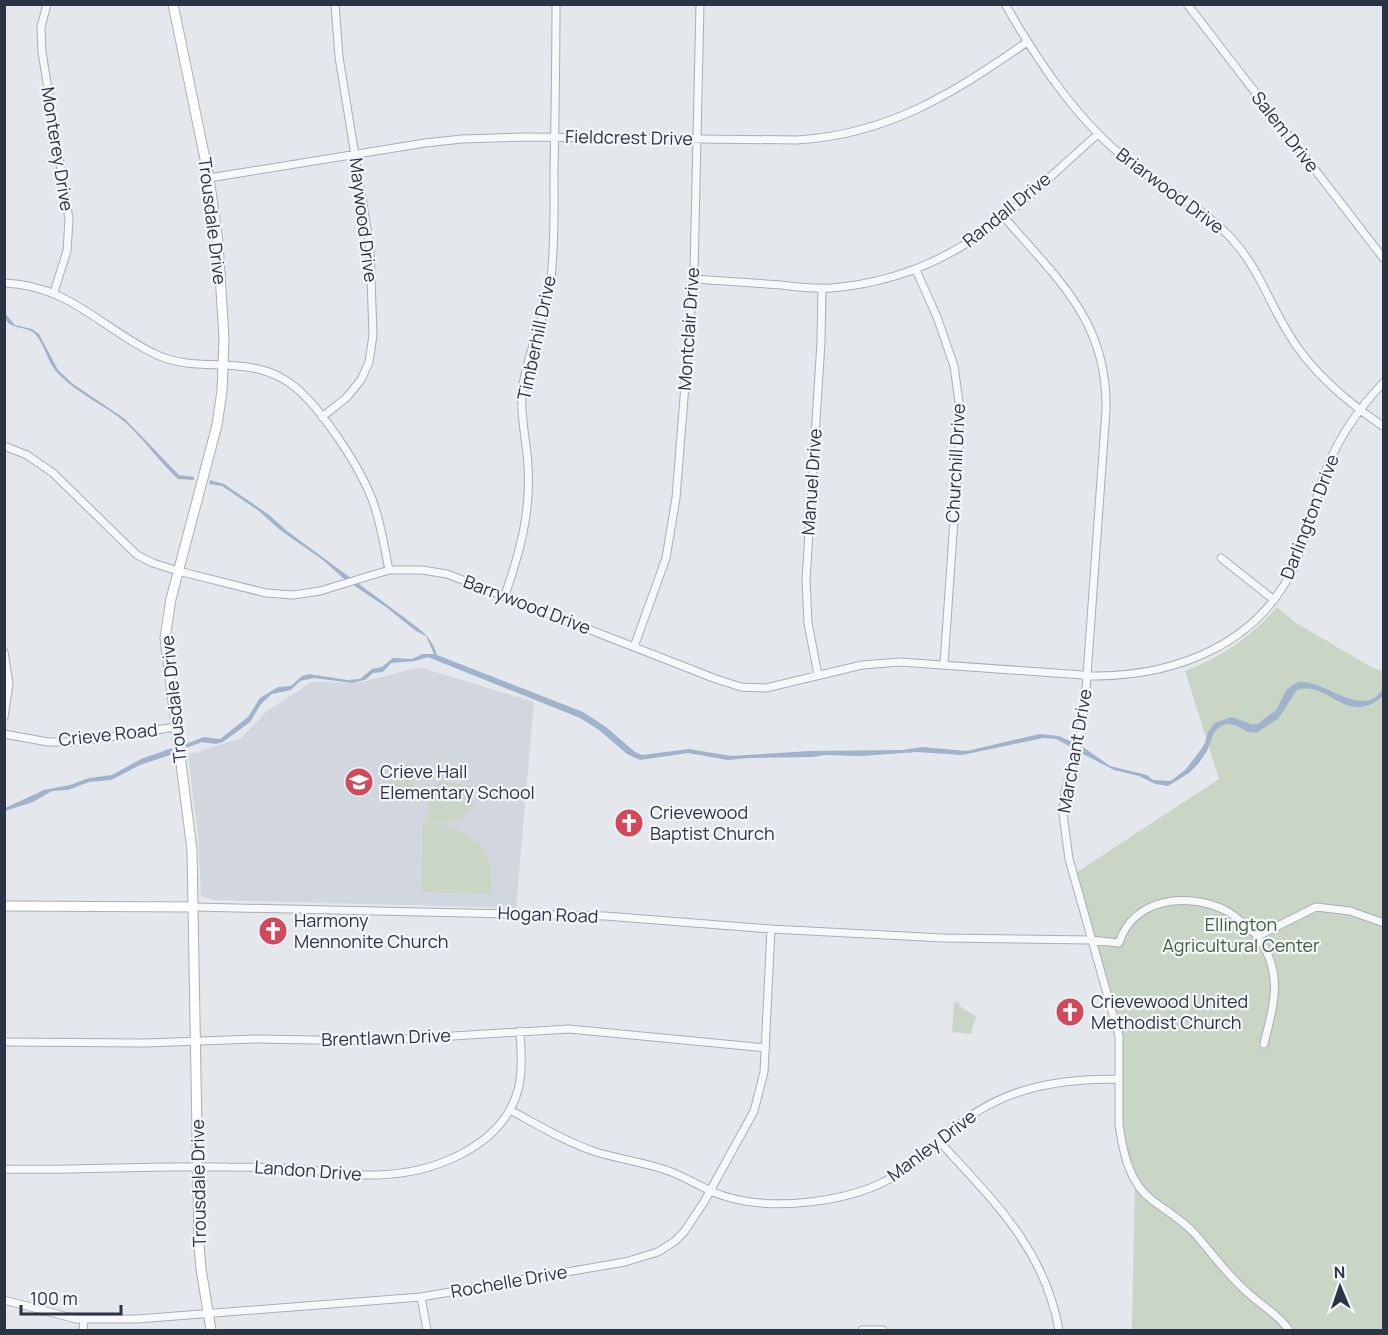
<svg xmlns="http://www.w3.org/2000/svg" width="1388" height="1335" viewBox="0 0 1388 1335" font-family="Manrope,sans-serif">
	<style>
		.built { fill: #d2d6de }
		.green { fill: #c9d6c5 }
		.water { fill: #9fb4cc }
		.lines { fill: none; stroke-linecap: round; stroke-linejoin: round }
		.street-casing { stroke: #a9aeb7; stroke-width: 9 }
		.secondary-casing { stroke: #a9aeb7; stroke-width: 11 }
		.street { stroke: #f7f8fa; stroke-width: 7 }
		.secondary { stroke: #fff; stroke-width: 9 }
		.labels { text-anchor: middle; stroke-width: 4.5; stroke-linejoin: round; paint-order: stroke }
		.street-label { font-size: 18px; fill: #2b3445; stroke: #f4f6f9 }
		.poi-label { font-size: 18px; fill: #2b3445; stroke: #f4f6f9; text-anchor: start }
		.park-label { font-size: 18px; fill: #3f6138; stroke: #f4f6f9 }
	</style>
	<rect width="100%" height="100%" fill="#e4e7ec"/>
	<path class="built" d="M419 667 534 702 516 908 213 900 201 896 198 837 188 755 241 738 268 710 312 682 359 683Z"/>
	<path class="green" d="M1277 607 1296 623 1373 668 1383 671V1330H1132L1135 1181 1121 1138V1048L1074 874 1219 779 1185 671C1222 657 1251 637 1277 607Z
		M402 763H414V800H401L386 790 387 778 393 772 402 773Z
		M440 781 471 786C481 819 452 827 426 820L432 787Z
		M423 821C450 826 479 831 489 861 492 871 491 884 492 894L424 892 421 888Z
		M954 1002 960 1003 959 1006 977 1017 972 1027V1034L952 1032Z"/>
	<path class="water" d="M4 312 15 325 32 329 39 334 58 370 73 384 125 419 179 475 194 477V480L178 479C159 462 144 439 125 422 102 403 75 393 55 370 47 360 44 343 35 334 25 324 5 332 4 312Z
		M210 480 224 484 268 514 287 531 405 618C420 630 431 635 437 655L583 712 606 727 635 752 642 755 689 749 731 756 810 751 903 750 922 747 967 751 1040 734 1059 736 1072 742 1071 747 1056 739 1043 738 962 755 917 752 861 756 824 755 813 757 749 758 728 760 688 753 640 760 627 754 599 730 580 718 428 657 415 661 391 663 383 672 373 673 365 680 352 683 314 678 300 681 291 690 272 694 261 704 250 722 223 742 216 744 202 742 186 748V744L204 737 220 739 248 717 260 698 278 687 291 686 302 676 309 674 348 680 360 679 372 669 382 667 393 658 412 659 422 654H434L426 636 416 631 386 607 343 578 323 560 280 530 259 511 222 486 209 484Z
		M1298 682C1325 679 1362 721 1383 689V696C1346 728 1329 680 1297 690L1278 719 1256 733 1248 732 1235 725 1228 724 1221 726 1214 732 1207 751 1198 764 1189 773 1168 786 1155 784 1139 776 1114 770 1081 753 1083 747 1110 766 1147 775 1153 780 1171 781 1186 769 1202 748 1205 743 1208 732 1215 723 1232 717 1251 724H1258L1276 710 1287 689Z
		M172 748 173 754 140 765 111 780 89 782 68 790 52 791 33 802 5 811V808L44 790 70 785 89 778 112 775 141 759Z"/>
	<g class="lines">
		<g class="street-casing">
			<path id="street" d="M47 4 41 27 42 52 69 219 67 251 54 292
				M1005 4C1039 63 1078 122 1132 164 1164 189 1203 208 1231 238 1258 267 1267 298 1287 331 1310 371 1346 401 1384 427
				M1187 4 1384 259
				M209 178 425 143 462 139 524 137 797 140C887 135 955 93 1027 42
				M1004 217C1057 279 1108 321 1106 410L1085 703 1081 732 1065 792 1063 814 1069 859 1119 1036V1125C1123 1152 1129 1183 1152 1200 1166 1211 1183 1220 1195 1234 1213 1254 1228 1276 1248 1293 1261 1305 1279 1315 1289 1330
				M916 270 937 317 954 366 959 402V447L944 664
				M694 279C723 281 752 283 781 285 797 287 814 289 831 288 953 278 1012 210 1098 134
				M4 283C69 285 101 328 155 354 188 370 223 361 258 369 271 372 284 378 295 387 322 409 359 466 372 499 381 522 384 546 389 570
				M322 417 346 398 361 380 369 362 373 335 370 248 339 57 335 4
				M4 446 27 455 53 473 137 555 153 563 178 571 266 593 293 595 320 591 389 570H422L447 574 716 679 741 687 766 688 862 665 900 662 1097 676C1179 675 1260 643 1295 564 1307 536 1313 506 1323 478 1336 441 1357 410 1384 382
				M1221 558 1274 600
				M505 595C520 552 531 512 528 466 527 442 520 418 522 393 526 354 546 318 551 278 555 244 554 208 554 173 555 117 556 61 556 4
				M634 647 666 558 676 498 694 272 700 4
				M4 652 9 684 4 717
				M818 675 808 623 806 580 821 342 822 288
				M4 734 48 742H75L176 727
				M193 907 605 916 771 929 943 938 1091 940 1119 943C1133 898 1187 892 1225 910 1238 917 1247 927 1258 936L1316 907 1350 911 1384 923
				M1258 936C1284 976 1274 1002 1264 1044
				M4 1042 145 1043 257 1039 371 1041 569 1029 766 1048
				M510 1110C538 1125 566 1142 596 1152 619 1159 643 1162 666 1170 687 1177 704 1190 724 1196 773 1212 854 1202 896 1175 921 1160 941 1138 964 1121 1009 1086 1063 1079 1119 1079
				M939 1141C993 1201 1044 1247 1059 1330
				M4 1169C79 1171 153 1165 227 1167 251 1167 275 1167 299 1169 325 1171 350 1176 376 1175 431 1174 502 1148 518 1090 523 1071 521 1050 520 1031
				M421 1297 427 1330
				M4 1300 76 1319H137L421 1297 625 1262 658 1252 675 1241 684 1232 704 1202 754 1111 764 1072 771 929
				M83 1330 84 1320
				M862 1330H883"/>
		</g>
		<g class="secondary-casing">
			<path id="secondary" d="M173 4 209 178 218 242 224 338 222 391 217 425 171 599 165 638 192 850 199 1245 201 1269 211 1330
				M4 906 193 907"/>
		</g>
		<use href="#street" class="street"/>
		<use href="#secondary" class="secondary"/>
	</g>
	<defs>
		<g id="school-disc" transform="scale(1.5)"><circle r="9.5" fill="#d1495b" stroke="#f4f6f9"/><path d="M0-5L7-2L0 1L-7-2ZM-4 1L0 2.5L4 1V4Q0 6-4 4Z" fill="#fff"/></g>
		<g id="church-disc" transform="scale(1.5)"><circle r="9.5" fill="#d1495b" stroke="#f4f6f9"/><path d="M-1.2-6h2.4v3.5h3.3v2.4h-3.3V6h-2.4V-.1h-3.3v-2.4h3.3Z" fill="#fff"/></g>
	</defs>
	<g fill-rule="evenodd">
		<use href="#school-disc" x="359" y="782"/>
		<use href="#church-disc" x="629" y="823"/>
		<use href="#church-disc" x="273" y="931"/>
		<use href="#church-disc" x="1070" y="1012"/>
	</g>
	<g class="labels">
		<g class="street-label">
			<text transform="translate(1285 132) rotate(52)" y="6">Salem Drive</text>
			<text transform="translate(629 138) rotate(1)" y="6">Fieldcrest Drive</text>
			<text transform="translate(57 149) rotate(81)" y="6">Monterey Drive</text>
			<text transform="translate(1170 191) rotate(37)" y="6">Briarwood Drive</text>
			<text transform="translate(1007 210) rotate(-39)" y="6">Randall Drive</text>
			<text transform="translate(363 220) rotate(83)" y="6">Maywood Drive</text>
			<text transform="translate(212 221) rotate(83)" y="6">Trousdale Drive</text>
			<text transform="translate(689 329) rotate(-86)" y="6">Montclair Drive</text>
			<text transform="translate(537 338) rotate(-78)" y="6">Timberhill Drive</text>
			<text transform="translate(956 463) rotate(-87)" y="6">Churchill Drive</text>
			<text transform="translate(812 482) rotate(-86)" y="6">Manuel Drive</text>
			<text transform="translate(1310 517) rotate(-69)" y="6">Darlington Drive</text>
			<text transform="translate(527 605) rotate(21)" y="6">Barrywood Drive</text>
			<text transform="translate(174 699) rotate(-96)" y="6">Trousdale Drive</text>
			<text transform="translate(108 735) rotate(-6)" y="6">Crieve Road</text>
			<text transform="translate(1075 751) rotate(-80)" y="6">Marchant Drive</text>
			<text transform="translate(548 915) rotate(2)" y="6">Hogan Road</text>
			<text transform="translate(386 1038) rotate(-2)" y="6">Brentlawn Drive</text>
			<text transform="translate(932 1146) rotate(-37)" y="6">Manley Drive</text>
			<text transform="translate(308 1171) rotate(4)" y="6">Landon Drive</text>
			<text transform="translate(199 1183) rotate(-91)" y="6">Trousdale Drive</text>
			<text transform="translate(509 1282) rotate(-10)" y="6">Rochelle Drive</text>
		</g>
		<g class="poi-label">
			<text x="380" y="778">Crieve Hall<tspan x="380" dy="21">Elementary School</tspan></text>
			<text x="650" y="819">Crievewood<tspan x="650" dy="21">Baptist Church</tspan></text>
			<text x="294" y="927">Harmony<tspan x="294" dy="21">Mennonite Church</tspan></text>
			<text x="1091" y="1008">Crievewood United<tspan x="1091" dy="21">Methodist Church</tspan></text>
		</g>
		<g class="park-label">
			<text x="1241" y="931">Ellington<tspan x="1241" dy="21">Agricultural Center</tspan></text>
		</g>
	</g>
	<rect width="1388" height="1335" fill="none" stroke="#2b3445" stroke-width="12"/>
	<g transform="translate(1340 1287) rotate(358)" stroke="#f4f6f9" stroke-width="4.5" paint-order="stroke">
	<path d="M0-4.5L10 22L0 15L-10 22Z" fill="#2b3445"/>
	<text y="-9" font-size="16" font-weight="bold" text-anchor="middle" fill="#2b3445">N</text>
	</g>
	<path d="M21 1305v9h100v-9" fill="none" stroke="#2b3445" stroke-width="3"/>
	<text x="30" y="1305" font-size="18" fill="#2b3445" stroke="#f4f6f9" stroke-width="4.5" paint-order="stroke">100 m</text>
</svg>
